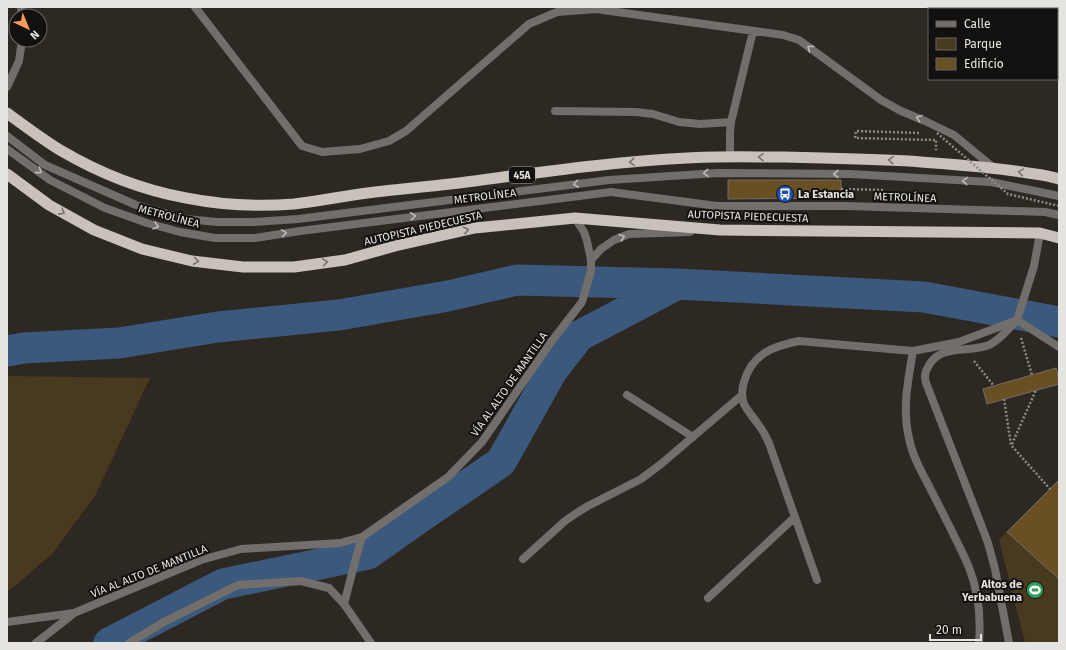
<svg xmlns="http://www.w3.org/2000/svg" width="1066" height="650" viewBox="0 0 1066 650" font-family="'Fira Sans',sans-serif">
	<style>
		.green { fill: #49391e }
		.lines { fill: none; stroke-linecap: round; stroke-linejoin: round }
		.river { stroke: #3b597c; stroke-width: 31 }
		.building { fill: #694f24; stroke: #736e67 }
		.path { stroke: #8f8c87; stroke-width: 2.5; stroke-dasharray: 2 2; stroke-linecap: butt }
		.service { stroke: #716e6b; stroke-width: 8 }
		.minor { stroke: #716e6b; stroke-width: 8 }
		.trunk { stroke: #c8c2bb; stroke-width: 11 }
		.path-bridge { stroke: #8f8c87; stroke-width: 2.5; stroke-dasharray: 2 2; stroke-linecap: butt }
		.oneway { stroke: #bdbbb7 }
		.oneway2 { stroke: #77726e }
		.labels { text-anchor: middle; stroke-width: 4; stroke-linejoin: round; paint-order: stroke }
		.shield { fill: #13110f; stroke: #a7a5a1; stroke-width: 1 }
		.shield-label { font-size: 10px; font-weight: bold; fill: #e6e4e0 }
		.poi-label { font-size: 11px; font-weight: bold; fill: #e6e4e0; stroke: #13110f; text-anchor: start }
		.street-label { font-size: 11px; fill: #e6e4e0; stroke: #13110f }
	</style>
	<rect width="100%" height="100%" fill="#2d2822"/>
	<path class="green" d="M7 376 150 378 95 496 52 554 15 586 7 591Z
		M1059 480V643H1025L999 540Z"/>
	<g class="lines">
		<path class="river" d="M7 351 24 348 119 343 218 327 339 315 448 296 517 280 677 284 924 297 1059 322
			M109 643 223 584 368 554 422 516 501 462 552 371 579 336 674 286"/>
	</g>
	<path class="building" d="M728 180H841V198L728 199Z
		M1056 368 1059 380V384L987 404 983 389Z
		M1059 480V579L1007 532Z"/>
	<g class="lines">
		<path class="path" d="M919 133 856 131 855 138 936 140V150
			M841 189 884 190
			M1021 338 1032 375
			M974 361 994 386
			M1004 399 1011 445 1050 489
			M1012 444 1036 390"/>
		<path class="service" d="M7 136 45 165 136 205 186 219 217 222H253L298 219 609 180 718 173 850 174 991 182 1059 196
			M7 149 50 180 105 208 147 223 180 232 215 238H255L300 231 611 192 717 206H847L1045 212 1059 215
			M1009 643 995 569 988 543 977 514 926 383C924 376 925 372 929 365 941 344 969 353 989 345 1000 340 1008 329 1017 320L1059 347"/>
		<path class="minor" d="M21 7 22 16
			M195 7 302 146 322 152 360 149 389 141 406 131 529 24 557 12 596 9 783 35 799 40 881 100 901 111 925 121 954 135 994 168
			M7 87 19 61 22 40
			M555 111 636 112 653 114 679 122 700 124 731 122
			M730 156V132L731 122 753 31
			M591 260 601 249 614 240 629 234 690 232
			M627 395 693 437
			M523 559 565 521 578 512 588 506 641 479 661 464 742 395
			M817 580 769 443C766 437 764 432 760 427 755 419 748 412 744 404 741 397 742 389 744 382 752 354 773 346 799 341L913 351
			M708 598 795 517
			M344 604 357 554 362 537
			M7 622 74 613 201 560 241 549 340 543 362 537 448 477 482 442 551 342 582 302 591 271V260L587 241 584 232 575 218
			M36 643 73 614
			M129 643 164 622 238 585 301 581 329 588 344 604 371 643
			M979 643C981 617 978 589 968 565 956 538 942 512 929 486 921 471 912 455 909 438 902 409 908 380 913 351L959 342 1017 320 1034 266 1040 233"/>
		<path class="trunk" d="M7 113C25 126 42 139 60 150 99 173 142 190 186 198 222 205 258 207 294 204 321 201 348 195 375 192 400 189 425 187 450 184 529 174 607 162 687 158 719 156 752 157 784 157 826 158 867 159 909 161 947 164 984 166 1022 172 1034 174 1047 175 1059 179
			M7 174 49 205 94 230 142 249 192 261 243 267H294L345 260 395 246 475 228 575 218 720 230 1040 233 1059 238"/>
		<path class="path-bridge" d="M937 133 1008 194 1059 206"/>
	</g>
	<defs><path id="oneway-chevron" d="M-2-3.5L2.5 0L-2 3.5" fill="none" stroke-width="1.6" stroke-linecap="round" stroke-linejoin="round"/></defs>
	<g class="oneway">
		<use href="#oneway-chevron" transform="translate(810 48) rotate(-143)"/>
		<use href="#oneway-chevron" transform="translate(919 118) rotate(-159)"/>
		<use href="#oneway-chevron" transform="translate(39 171) rotate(36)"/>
		<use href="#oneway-chevron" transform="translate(706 173) rotate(177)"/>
		<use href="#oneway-chevron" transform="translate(836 174) rotate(-180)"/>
		<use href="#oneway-chevron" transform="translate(965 181) rotate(-177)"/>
		<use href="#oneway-chevron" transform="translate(576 184) rotate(173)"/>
		<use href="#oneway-chevron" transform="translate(413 216) rotate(-7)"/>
		<use href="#oneway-chevron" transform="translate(156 226) rotate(16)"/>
		<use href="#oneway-chevron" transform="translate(284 233) rotate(-9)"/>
		<use href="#oneway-chevron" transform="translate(622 237) rotate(-20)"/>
	</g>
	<g class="oneway2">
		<use href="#oneway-chevron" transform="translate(761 157) rotate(-179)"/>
		<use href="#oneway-chevron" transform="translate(891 160) rotate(-176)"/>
		<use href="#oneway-chevron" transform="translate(632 162) rotate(175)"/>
		<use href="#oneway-chevron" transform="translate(1021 172) rotate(-171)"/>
		<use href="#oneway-chevron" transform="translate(62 212) rotate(29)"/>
		<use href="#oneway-chevron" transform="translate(466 230) rotate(-13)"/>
		<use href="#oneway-chevron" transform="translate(196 261) rotate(8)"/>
		<use href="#oneway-chevron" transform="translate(325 262) rotate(-8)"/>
	</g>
	<defs>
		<g id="bus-disc" transform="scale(0.9)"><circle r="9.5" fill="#1a4fb4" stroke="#13110f"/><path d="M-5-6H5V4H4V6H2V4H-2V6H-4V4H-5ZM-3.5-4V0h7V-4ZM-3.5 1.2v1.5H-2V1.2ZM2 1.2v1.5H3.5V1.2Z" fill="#fff"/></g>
		<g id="stadium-disc" transform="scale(0.9)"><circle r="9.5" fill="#2e9e5b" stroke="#13110f"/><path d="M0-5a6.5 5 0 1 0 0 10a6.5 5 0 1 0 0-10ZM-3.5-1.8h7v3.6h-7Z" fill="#fff"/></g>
	</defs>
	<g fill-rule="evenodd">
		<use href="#bus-disc" x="785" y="194"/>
		<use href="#stadium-disc" x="1035" y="590"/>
	</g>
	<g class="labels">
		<rect class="shield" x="509" y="167" width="26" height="16" rx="3"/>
		<g class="shield-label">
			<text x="522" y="179">45A</text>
		</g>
		<g class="poi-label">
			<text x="798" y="198">La Estancia</text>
			<text x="1022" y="588" text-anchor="end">Altos de<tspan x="1022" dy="13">Yerbabuena</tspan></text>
		</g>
		<g class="street-label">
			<text transform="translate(485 196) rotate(-7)" y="4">METROLÍNEA</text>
			<text transform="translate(905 197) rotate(2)" y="4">METROLÍNEA</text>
			<text transform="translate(169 216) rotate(15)" y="4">METROLÍNEA</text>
			<text transform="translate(748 216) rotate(2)" y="4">AUTOPISTA PIEDECUESTA</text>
			<text transform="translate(423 228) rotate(-13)" y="4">AUTOPISTA PIEDECUESTA</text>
			<text transform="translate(509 384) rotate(-55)" y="4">VÍA AL ALTO DE MANTILLA</text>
			<text transform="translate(149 571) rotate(-22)" y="4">VÍA AL ALTO DE MANTILLA</text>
		</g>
	</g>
	<rect width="1066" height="650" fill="none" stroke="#e6e4e0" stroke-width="16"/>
	<rect x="928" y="8" width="130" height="72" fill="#13110f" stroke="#676563"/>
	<rect x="936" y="21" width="20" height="6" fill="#716e6b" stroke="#676563"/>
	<text x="964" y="28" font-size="12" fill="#e6e4e0">Calle</text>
	<rect x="936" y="38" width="20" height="12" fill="#49391e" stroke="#676563"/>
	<text x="964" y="48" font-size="12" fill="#e6e4e0">Parque</text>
	<rect x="936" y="58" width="20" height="12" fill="#694f24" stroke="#676563"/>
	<text x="964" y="68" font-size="12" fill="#e6e4e0">Edificio</text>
	<g transform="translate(28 28) rotate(136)"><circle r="19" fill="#13110f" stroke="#676563"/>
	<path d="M0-3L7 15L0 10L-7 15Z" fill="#fe9c58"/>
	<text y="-6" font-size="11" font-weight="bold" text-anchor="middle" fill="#e6e4e0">N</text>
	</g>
	<path d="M930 634v6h51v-6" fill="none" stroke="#e6e4e0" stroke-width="2"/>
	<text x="936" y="634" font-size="12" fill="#e6e4e0" stroke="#13110f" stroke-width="3" paint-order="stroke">20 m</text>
</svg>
